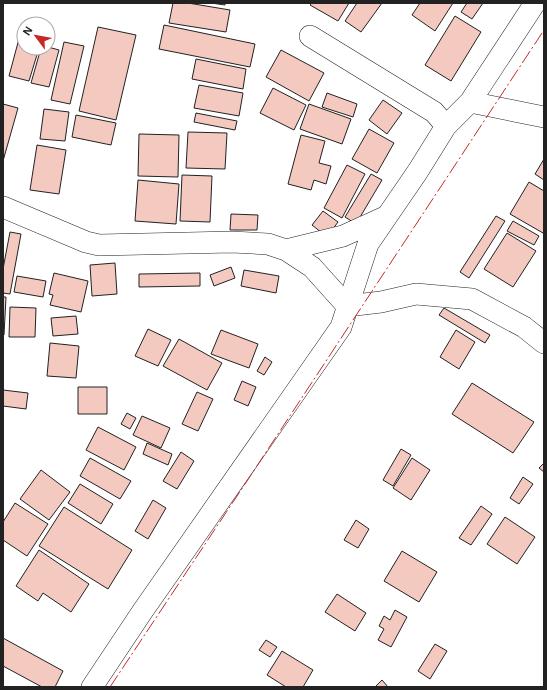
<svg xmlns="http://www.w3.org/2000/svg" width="547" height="690" viewBox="0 0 547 690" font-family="Helvetica,sans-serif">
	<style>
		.building { fill: #f3c9c0; stroke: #222 }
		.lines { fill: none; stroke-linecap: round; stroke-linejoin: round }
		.minor-casing { stroke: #222; stroke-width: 22 }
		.minor { stroke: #fff; stroke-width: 21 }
		.power { stroke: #c62828; stroke-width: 1; stroke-dasharray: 14 3 2 3; stroke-linecap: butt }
	</style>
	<rect width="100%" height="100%" fill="#fff"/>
	<path class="building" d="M173 3H188L230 10 226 32 169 23Z
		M211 3H225V5Z
		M312 3H349L338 21 310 5Z
		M357 3H382L361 32 345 21Z
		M420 3H453L435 31 412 15Z
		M467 3H483L472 19 461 12Z
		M455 16 481 32 451 81 425 65Z
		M164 25 255 44 250 67 159 49Z
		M98 27 136 35 116 120 79 111Z
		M20 35 24 36V48H39L29 81 9 76Z
		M64 42 84 46 70 104 51 100Z
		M48 47 59 50 49 87 31 83 41 48Z
		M281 50 324 73 309 101 266 77Z
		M196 59 246 69 243 89 192 79Z
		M199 85 243 93 239 116 194 108Z
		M273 88 306 105 294 130 260 113Z
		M327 93 357 104 353 117 322 107Z
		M383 100 402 113 387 134 369 120Z
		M3 104 18 108 3 161Z
		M309 104 351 119 342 144 300 129Z
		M44 109 69 112 65 141 40 139Z
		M196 113 237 121 235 130 194 122Z
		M76 115 116 123 111 145 72 137Z
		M369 129 394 143 377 173 352 159Z
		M188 132 227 133 225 169 186 168Z
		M139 134 179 135 178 177 138 176Z
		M301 135 325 141 319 163 331 166 326 184 314 180 311 190 288 184Z
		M37 145 66 150 59 194 30 190Z
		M544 159V180L535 174Z
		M347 165 365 174 342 218 324 208Z
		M371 174 382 180 356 224 345 217Z
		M182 175 212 176 210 222 180 221Z
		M138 180 179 184 176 224 135 221Z
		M529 182 544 191V231L543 233 510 214Z
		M323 211 338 222 327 237 312 225Z
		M231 214 258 215 257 230H230Z
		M496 216 505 221 469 278 460 272Z
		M513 221 539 236 534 245 507 231Z
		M10 232 21 234 10 294 3 293V269Z
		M507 233 536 251 513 287 484 269Z
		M115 263 117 294 92 296 90 265Z
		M231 267 235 278 214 286 210 275Z
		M244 270 279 276 276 293 241 286Z
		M54 273 88 281 81 312 50 305 53 295 49 294Z
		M200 273V286L139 287V274Z
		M17 276 46 281 43 297 14 292Z
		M3 297H6L4 335H3Z
		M10 307 36 308 35 337H9Z
		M444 308 490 335 485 343 439 315Z
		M76 316 78 334 53 336 51 318Z
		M148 329 171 340 158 366 135 356Z
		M221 330 258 344 249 368 211 354Z
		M456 330 475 342 459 369 440 357Z
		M179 339 222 363 207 390 163 366Z
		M50 343 79 346 76 378 47 376Z
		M265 357 272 362 264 375 257 371Z
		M242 381 256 387 248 406 234 400Z
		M472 383 534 422 513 453 452 414Z
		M78 387H107V414H78Z
		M3 390 28 393 26 409 3 406Z
		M197 392 213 399 198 431 182 424Z
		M127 413 136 418 130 429 121 424Z
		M142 416 170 428 161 448 133 435Z
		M98 427 136 447 124 470 86 450Z
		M147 443 172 454 168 465 143 454Z
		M401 449 411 455 393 486 383 480Z
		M181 452 194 461 177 489 163 481Z
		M90 458 131 481 120 499 80 476Z
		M412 458 430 470 411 500 393 488Z
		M544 463V472L539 468Z
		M41 470 70 492 49 520 20 499Z
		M523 477 533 484 519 504 510 498Z
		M80 484 113 504 101 524 68 503Z
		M153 500 166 508 148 539 135 531Z
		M15 503 48 524 27 556 3 540V522Z
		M481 506 492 514 471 545 459 538Z
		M64 507 132 550 108 589 39 546Z
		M505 517 535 537 517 564 487 544Z
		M356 520 369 529 358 548 344 540Z
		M39 550 89 584 71 612 43 593 38 601 16 586Z
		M402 551 437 572 419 602 384 581Z
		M337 594 366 613 355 631 325 612Z
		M395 610 407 617 391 647 378 640 384 629 379 626 384 616 390 620Z
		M3 638 63 671 55 687H42L3 666Z
		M266 640 277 647 270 657 259 650Z
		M435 644 447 651 430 679 418 671Z
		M282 651 313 670 303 687H286L267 675Z
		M382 680 388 687H375Z"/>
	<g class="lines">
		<g class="minor-casing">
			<path id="minor" d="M310 36 434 112 446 126
				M470 102 544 117
				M3 207 86 242 99 245 232 242 268 244 286 250 312 267 347 306 381 302 416 294 472 299 524 327 544 343
				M286 250 343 236 387 216
				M92 687 142 612 341 327 368 244 418 171 446 126 470 102 535 3"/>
		</g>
		<use href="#minor" class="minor"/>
		<path class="power" d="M110 687 247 481 544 30"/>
	</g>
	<rect width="547" height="690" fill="none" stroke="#222222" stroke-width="8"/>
	<g transform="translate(36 36) rotate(302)"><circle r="19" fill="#ffffff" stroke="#a7a7a7"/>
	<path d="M0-3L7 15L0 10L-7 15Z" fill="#c62828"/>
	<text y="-6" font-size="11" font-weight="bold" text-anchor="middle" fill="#222222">N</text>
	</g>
</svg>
